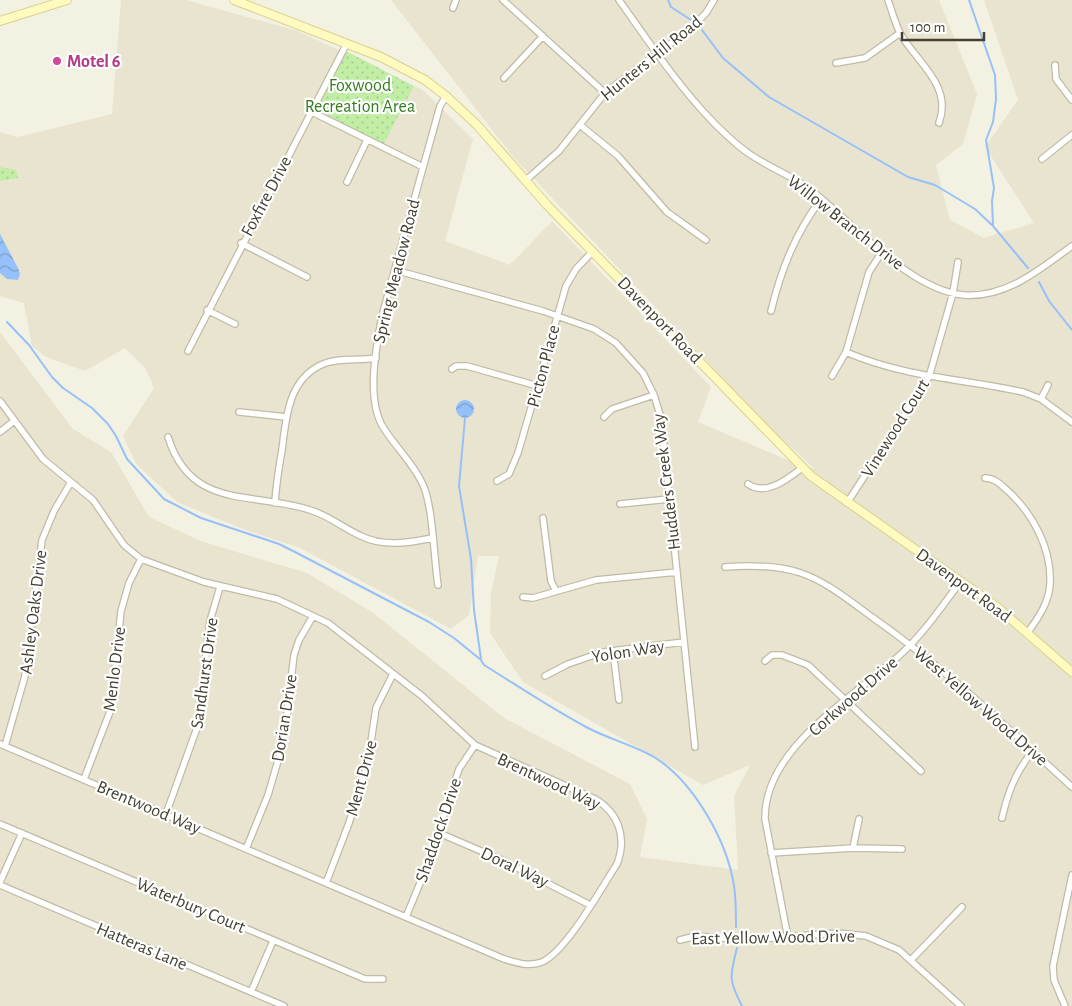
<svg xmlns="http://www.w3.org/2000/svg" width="1072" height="1006" viewBox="0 0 1072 1006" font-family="'Alegreya Sans',sans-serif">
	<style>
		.residential { fill: #e8e4cf }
		.grass { fill: url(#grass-dots) }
		.water { fill: url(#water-waves) }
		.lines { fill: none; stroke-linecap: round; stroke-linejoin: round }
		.stream { stroke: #96c0f9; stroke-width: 2 }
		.street-casing { stroke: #bfbba4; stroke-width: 8 }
		.secondary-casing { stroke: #d9d18c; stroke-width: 10 }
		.street { stroke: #fff; stroke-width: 5.5 }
		.secondary { stroke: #fffac0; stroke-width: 8 }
		.hotel-dot { fill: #d1479c; stroke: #fff; stroke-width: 2 }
		.labels { text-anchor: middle; stroke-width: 4.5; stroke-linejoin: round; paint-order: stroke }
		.street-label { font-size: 18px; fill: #454132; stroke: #fff }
		.hotel-label { font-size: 18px; font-weight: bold; fill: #b23c85; stroke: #fff; text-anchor: start }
		.park-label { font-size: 18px; fill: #337d1f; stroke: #fff }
	</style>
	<defs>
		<pattern id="grass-dots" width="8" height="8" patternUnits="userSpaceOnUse" patternTransform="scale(1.25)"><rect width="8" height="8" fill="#c1eda5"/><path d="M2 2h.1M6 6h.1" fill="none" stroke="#a7cc8e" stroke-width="1.8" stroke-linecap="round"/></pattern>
		<pattern id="water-waves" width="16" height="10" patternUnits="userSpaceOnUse" patternTransform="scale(1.25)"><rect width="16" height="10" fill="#96c0f9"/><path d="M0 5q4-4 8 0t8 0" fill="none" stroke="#7c9eca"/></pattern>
	</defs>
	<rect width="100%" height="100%" fill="#f3f1e2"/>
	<path class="residential" d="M121 0H186L298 31 423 90 473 139 445 241 510 265 552 221 711 387 698 422 785 459 815 469 774 432 514 158 391 0H939L977 94 963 144 936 165 950 220 984 238 1034 223 985 147 1018 100 984 0H1072V1006H0V332L73 429 111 452 149 517 203 542 307 573 372 612 504 718 630 784 647 819 640 857 738 870 734 796 750 765 703 785 523 682 490 633 491 593 499 556H478L469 615 451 629 300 548 245 530 177 502 136 464 123 436 154 388 146 369 125 348 85 371 46 357 32 346 24 303 0 296V132L18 137 112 114Z"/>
	<path class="grass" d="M346 51 414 86 383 145 317 112 316 106Z
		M0 167 16 170 18 178 0 181Z"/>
	<path class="water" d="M0 234 18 268 20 274 18 280 7 279 0 273Z
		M456 409a9 9 0 1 1 18 0a9 9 0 1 1-18 0Z"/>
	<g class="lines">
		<path class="stream" d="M668 0 671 7 691 20
			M969 0 995 75 996 99 993 122 986 140 994 188 992 201 993 226
			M702 30 723 58 769 97 908 177 935 185 975 209 993 226 1028 268
			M1039 282 1049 301 1072 330
			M7 322 29 345 52 377 63 388 92 408 108 424 116 436 127 459 164 499 201 518 279 544 295 552 429 622 454 638 481 660 484 665C518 686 552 709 588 728 609 739 633 745 654 757 693 781 727 840 734 886 736 899 736 914 736 927
			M465 418 459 486 471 559 474 610 481 659
			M737 948C730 976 728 979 742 1006"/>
		<g class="street-casing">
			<path id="street" d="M503 0 605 93
				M619 0C649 42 678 86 714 123 725 134 737 146 751 155 769 167 789 175 807 187 851 220 908 290 964 295 1007 298 1040 269 1072 246
				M888 0C892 11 895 23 900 33 916 62 953 85 939 123
				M453 8 456 0
				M836 63 865 58 900 33
				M1055 65 1056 79 1072 100
				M504 78 543 36
				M310 111 423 167
				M580 125 618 156 667 212 706 240
				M1042 159 1072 135
				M525 181 559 151 605 93 691 28 706 13 714 0
				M347 182 367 140
				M241 243 307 277
				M395 270 543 311 594 329 616 343 643 373 654 395 661 418 695 747
				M207 310 235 324
				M771 311C781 270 795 234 821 199
				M188 351 347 43
				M846 352C903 377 963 379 1023 392L1041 399 1072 422
				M452 369 456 366H467L538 386
				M832 376 846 352 869 272 882 252
				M1041 399 1048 385
				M0 401 43 459 93 500 124 545 141 559 204 582 277 599 328 623 422 696 475 745 595 799C619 813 627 838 617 864 602 887 566 952 542 962 529 967 517 963 504 959L0 744
				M239 412 286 417
				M604 417 612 409 654 395
				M0 432 14 421
				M168 437C191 511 253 491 310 510 328 515 343 528 361 536 383 547 409 543 432 538
				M985 478C995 478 1001 485 1008 491 1033 514 1052 549 1050 584 1049 602 1039 617 1028 632
				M497 481 509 474 518 453 566 286 576 269 593 251
				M748 484C766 497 789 478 803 467
				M275 503C276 485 279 467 282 450 286 418 288 379 323 364 339 357 358 361 376 358
				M847 503 929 377 953 293 958 262
				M620 504 669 499
				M543 518 551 581 556 591
				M725 567C750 565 777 565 801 573 827 582 850 601 872 617 946 669 1005 726 1072 787
				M438 585C434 559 433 510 424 487 415 465 396 448 383 427 366 399 376 347 382 316L440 106 446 96
				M523 597 533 598 596 580 677 572
				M613 651 619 700
				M765 661 772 655H782L808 665 921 771
				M545 676 568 664 603 652 684 642
				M5 746 25 676 42 540 54 511 71 482
				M84 779 111 709 121 611 129 583 141 559
				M166 814 198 725 210 621 220 587
				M1002 818C1008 792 1016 771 1033 751
				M0 824 365 979H383
				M439 833 502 860 590 905
				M853 848 859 819
				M246 849 268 795 284 740 294 655 299 640 313 616
				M771 853 853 848 902 849
				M0 882 22 833
				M326 883 349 823 368 762 376 708 393 674
				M0 885 284 1006
				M406 917 427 866 459 769 475 745
				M788 938 765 819C764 747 854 698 901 654 924 633 942 606 961 581
				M680 940 696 936 745 940 838 933 866 936 899 950 961 1006
				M911 960 962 907
				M251 992 273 941
				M1065 1006 1054 980 1053 966 1072 875"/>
		</g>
		<g class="secondary-casing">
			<path id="secondary" d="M234 0 381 57 425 80 446 96 477 125 547 205 811 476 997 607 1072 672
				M0 21 67 0"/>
		</g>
		<use href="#street" class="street"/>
		<use href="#secondary" class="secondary"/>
	</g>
	<circle class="hotel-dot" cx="57" cy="61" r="5"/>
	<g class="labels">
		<g class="street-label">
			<text transform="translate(651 58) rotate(-39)" y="6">Hunters Hill Road</text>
			<text transform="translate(266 196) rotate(-62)" y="6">Foxfire Drive</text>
			<text transform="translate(846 222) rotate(38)" y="6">Willow Branch Drive</text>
			<text transform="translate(396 271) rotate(-76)" y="6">Spring Meadow Road</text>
			<text transform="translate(660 320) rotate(46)" y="6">Davenport Road</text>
			<text transform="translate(543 366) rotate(-75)" y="6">Picton Place</text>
			<text transform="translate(895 428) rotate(-58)" y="6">Vinewood Court</text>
			<text transform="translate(666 482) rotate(-97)" y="6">Hudders Creek Way</text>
			<text transform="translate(964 585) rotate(36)" y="6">Davenport Road</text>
			<text transform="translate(33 612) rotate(-83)" y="6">Ashley Oaks Drive</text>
			<text transform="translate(628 651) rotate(-9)" y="6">Yolon Way</text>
			<text transform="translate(114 669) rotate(-83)" y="6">Menlo Drive</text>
			<text transform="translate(204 673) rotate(-82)" y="6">Sandhurst Drive</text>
			<text transform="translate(853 696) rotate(-41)" y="6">Corkwood Drive</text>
			<text transform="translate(981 706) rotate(41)" y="6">West Yellow Wood Drive</text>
			<text transform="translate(284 718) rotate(-81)" y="6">Dorian Drive</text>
			<text transform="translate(361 778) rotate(-75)" y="6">Ment Drive</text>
			<text transform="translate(549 781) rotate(25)" y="6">Brentwood Way</text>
			<text transform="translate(149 807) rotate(23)" y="6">Brentwood Way</text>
			<text transform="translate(438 830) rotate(-71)" y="6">Shaddock Drive</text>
			<text transform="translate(515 867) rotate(25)" y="6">Doral Way</text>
			<text transform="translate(191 905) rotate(23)" y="6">Waterbury Court</text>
			<text transform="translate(773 937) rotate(-1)" y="6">East Yellow Wood Drive</text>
			<text transform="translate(142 946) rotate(23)" y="6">Hatteras Lane</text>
		</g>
		<g class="hotel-label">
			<text x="67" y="67">Motel 6</text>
		</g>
		<g class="park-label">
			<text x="360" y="91">Foxwood<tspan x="360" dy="21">Recreation Area</tspan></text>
		</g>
	</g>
	<path d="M902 32v8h82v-8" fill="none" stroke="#454132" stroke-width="2.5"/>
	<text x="910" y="32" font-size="15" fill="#454132" stroke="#ffffff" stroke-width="4" paint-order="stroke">100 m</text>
</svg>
